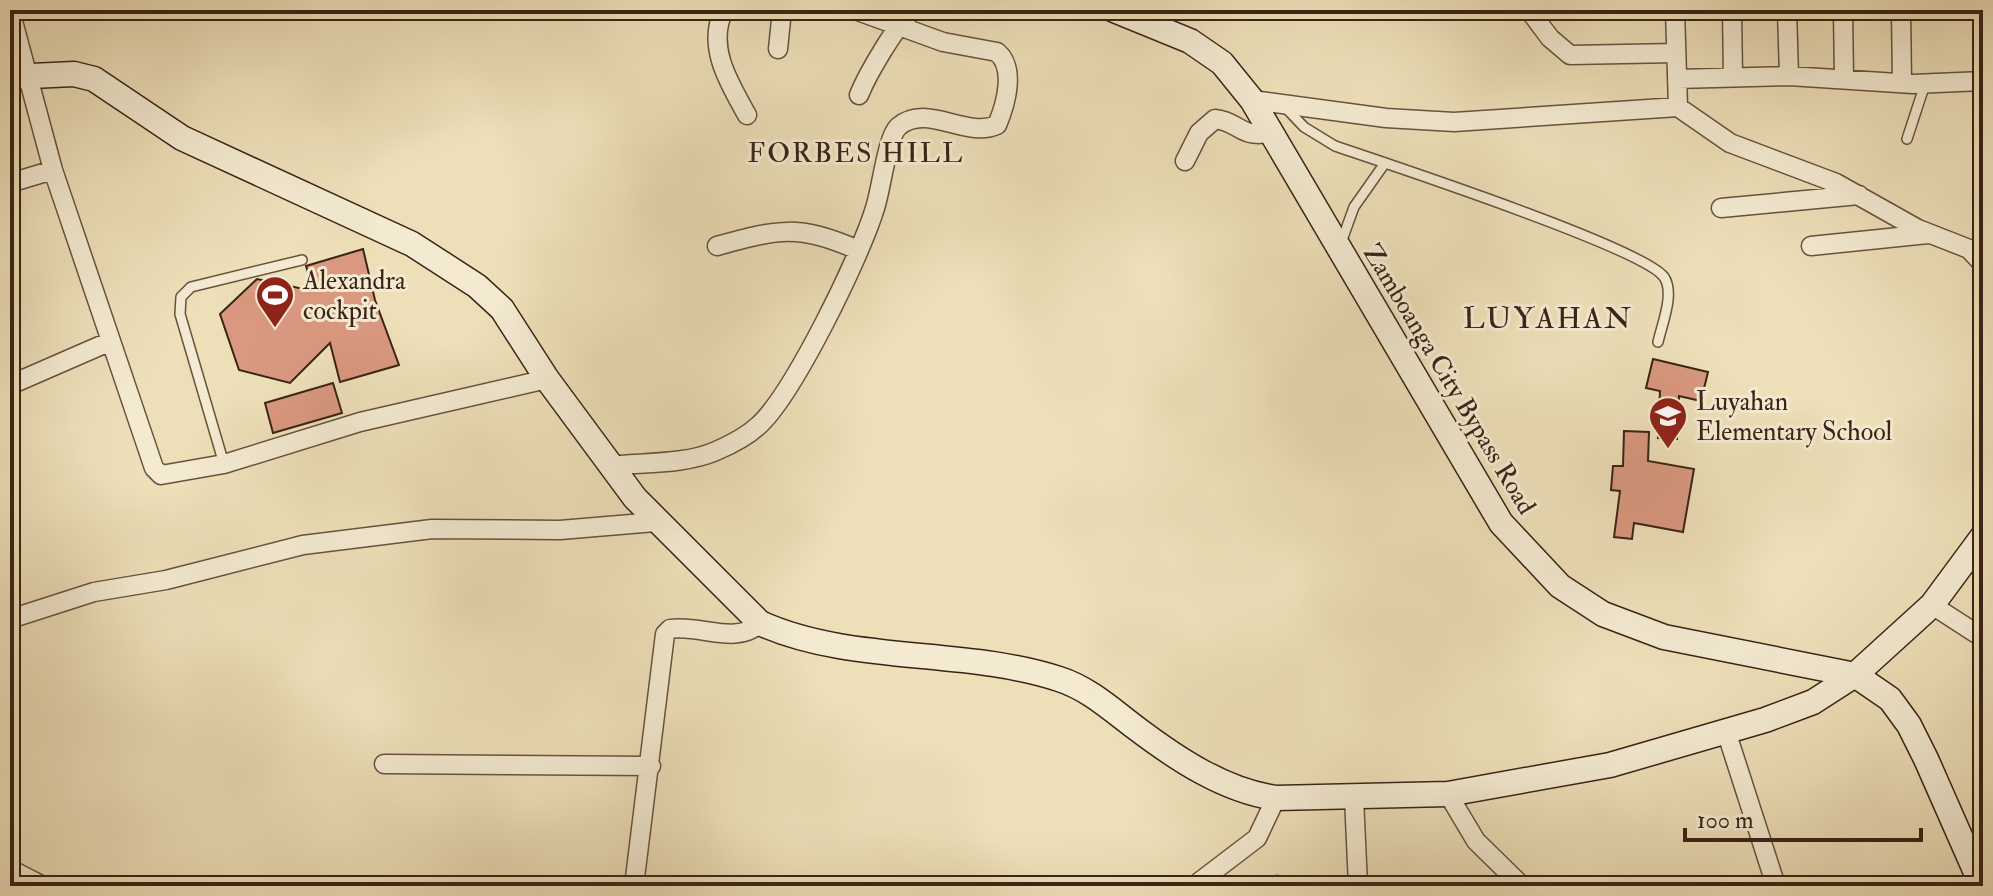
<svg xmlns="http://www.w3.org/2000/svg" width="1993" height="896" viewBox="0 0 1993 896" font-family="'IM FELL Double Pica',serif">
	<style>
		.building { fill: #d9987f; stroke: #3a2316; stroke-width: 2 }
		.lines { fill: none; stroke-linecap: round; stroke-linejoin: round }
		.lane-casing { stroke: #67523e; stroke-width: 12 }
		.street-casing { stroke: #67523e; stroke-width: 21 }
		.secondary-casing { stroke: #3a2316; stroke-width: 27 }
		.lane { stroke: #f3ead1; stroke-width: 9 }
		.street { stroke: #f3ead1; stroke-width: 18 }
		.secondary { stroke: #f3ead1; stroke-width: 24 }
		.labels { text-anchor: middle; stroke-width: 6; stroke-linejoin: round; paint-order: stroke }
		.poi-label { font-size: 26px; fill: #3a2316; stroke: #f3ead1; text-anchor: start }
		.street-label { font-size: 26px; fill: #3a2316; stroke: #f3ead1 }
		.neighbourhood-label { font-size: 28px; letter-spacing: 2px; fill: #3a2316; stroke: #f3ead1 }
		.quarter-label { font-size: 30px; letter-spacing: 2px; fill: #3a2316; stroke: #f3ead1 }
	</style>
	<rect width="100%" height="100%" fill="#eddfb8"/>
	<filter id="stains"><feTurbulence type="fractalNoise" baseFrequency=".0025" numOctaves="4"/><feColorMatrix values="0 0 0 0 .2 0 0 0 0 .09 0 0 0 0 .02 0 0 0 .5 -.17"/></filter>
	<radialGradient id="worn" r=".72"><stop offset=".6" stop-color="#630" stop-opacity="0"/><stop offset="1" stop-color="#630" stop-opacity=".3"/></radialGradient>
	<path class="building" d="M363 249 375 300 399 365 340 382 330 343 290 383 239 370 220 314 257 279 313 291 306 266Z
		M1653 359 1708 372 1701 401 1679 396 1677 439 1658 438 1660 391 1646 388Z
		M333 383 342 413 273 433 265 403Z
		M1624 431 1649 432 1648 461 1694 469 1683 532 1634 523 1632 539 1614 537 1620 491 1611 490 1613 466H1623Z"/>
	<g class="lines">
		<g class="lane-casing">
			<path id="lane" d="M1286 108 1304 127 1335 146C1385 163 1643 248 1664 277 1675 293 1662 324 1658 342
				M1907 139 1925 84
				M1341 243 1354 207 1385 163
				M224 464 180 314 181 297 191 287 302 260"/>
		</g>
		<g class="street-casing">
			<path id="street" d="M10 10 53 170 154 468 161 475 224 464 360 422 547 379
				M724 10C706 46 729 83 747 115
				M1529 10 1550 38 1570 55 1676 53
				M1675 10 1678 107
				M1732 10 1733 77
				M1787 10 1789 76
				M1843 10 1844 79
				M1901 10 1902 83
				M778 49 782 10
				M1677 79 1789 76 1913 84 1983 81
				M859 95C867 75 898 21 914 10
				M1252 100 1386 118 1454 122 1678 107 1730 143 1836 183 1918 229 1969 249 1983 264
				M1185 161 1199 133 1215 119C1238 121 1240 138 1268 133
				M10 183 53 170
				M1721 208 1859 195
				M717 246C779 229 798 224 858 250
				M1811 246 1928 234
				M10 385 111 341
				M608 466C642 462 684 465 716 451 730 445 746 437 758 426 793 395 861 255 875 208 881 191 887 137 898 127 926 102 966 139 997 125 1006 104 1016 68 997 52L943 42 855 10
				M1932 605 1983 638
				M10 619 94 592 166 580 303 545 432 529 560 530 655 522
				M1726 731 1776 886
				M384 764 651 766
				M1448 794 1476 841 1522 886
				M1354 797 1358 886
				M10 869 43 886
				M634 886 665 634 670 629C701 624 736 646 760 623
				M1194 886 1257 838 1276 798
				M1276 886 1277 885"/>
		</g>
		<g class="secondary-casing">
			<path id="secondary" d="M1114 10 1190 41 1222 63 1252 100 1501 523 1560 586 1603 614 1664 637 1855 675 1890 699 1909 725 1926 759 1982 886
				M10 77 74 74 94 79 182 138 412 244 477 286 502 309 547 379 635 498 760 623C850 664 965 648 1059 679 1088 688 1112 710 1136 728 1177 759 1225 791 1276 798L1448 794 1610 765 1765 720 1813 702 1855 675 1932 605 1983 536"/>
		</g>
		<use href="#lane" class="lane"/>
		<use href="#street" class="street"/>
		<use href="#secondary" class="secondary"/>
	</g>
	<defs>
		<g id="stadium-pin" transform="scale(2)"><path d="M0 17L-7.5 6A9.5 9.5 0 1 1 7.5 6Z" fill="#8f2418" stroke="#f3ead1"/><path d="M0-5a6.5 5 0 1 0 0 10a6.5 5 0 1 0 0-10ZM-3.5-1.8h7v3.6h-7Z" fill="#fff"/></g>
		<g id="school-pin" transform="scale(2)"><path d="M0 17L-7.5 6A9.5 9.5 0 1 1 7.5 6Z" fill="#8f2418" stroke="#f3ead1"/><path d="M0-5L7-2L0 1L-7-2ZM-4 1L0 2.5L4 1V4Q0 6-4 4Z" fill="#fff"/></g>
	</defs>
	<g fill-rule="evenodd">
		<use href="#stadium-pin" x="275" y="295"/>
		<use href="#school-pin" x="1668" y="416"/>
	</g>
	<g class="labels">
		<g class="poi-label">
			<text x="303" y="289">Alexandra<tspan x="303" dy="30">cockpit</tspan></text>
			<text x="1696" y="410">Luyahan<tspan x="1696" dy="30">Elementary School</tspan></text>
		</g>
		<g class="street-label">
			<text transform="translate(1450 379) rotate(59)" y="9">Zamboanga City Bypass Road</text>
		</g>
		<g class="neighbourhood-label">
			<text x="856" y="162">FORBES HILL</text>
		</g>
		<g class="quarter-label">
			<text x="1548" y="328">LUYAHAN</text>
		</g>
	</g>
	<rect width="1993" height="896" fill="none" stroke="#eddfb8" stroke-width="40"/>
	<rect x="12" y="12" width="1969" height="872" fill="none" stroke="#3a2316" stroke-width="4"/>
	<rect x="20" y="20" width="1953" height="856" fill="none" stroke="#3a2316" stroke-width="2"/>
	<path d="M1685 828v12h236v-12" fill="none" stroke="#3a2316" stroke-width="4"/>
	<text x="1697" y="828" font-size="24" fill="#3a2316" stroke="#f3ead1" stroke-width="6" paint-order="stroke">100 m</text>
	<rect width="100%" height="100%" filter="url(#stains)"/>
	<rect width="100%" height="100%" fill="url(#worn)"/>
</svg>
